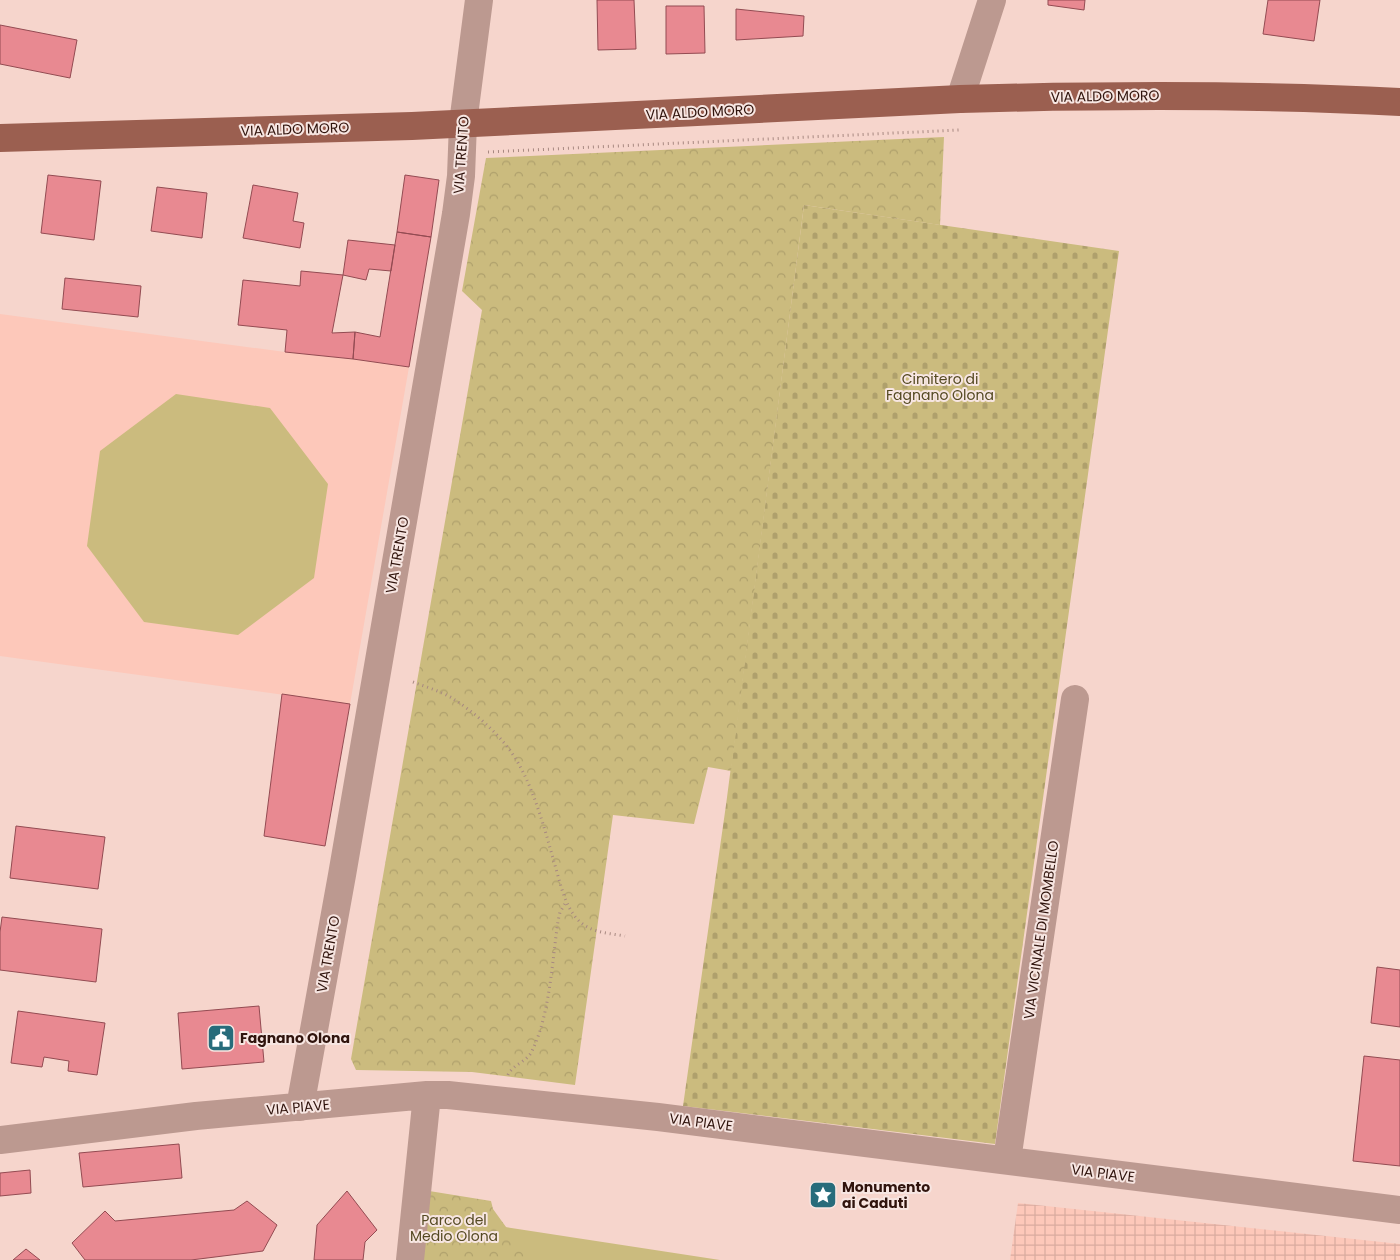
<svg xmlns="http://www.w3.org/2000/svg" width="1400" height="1260" viewBox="0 0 1400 1260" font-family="Poppins,sans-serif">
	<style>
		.built { fill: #fdc8ba }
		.industrial { fill: url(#industrial-grid) }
		.grass { fill: #cbbb7e }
		.cemetery { fill: url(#cemetery-stones) }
		.park { fill: url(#park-crowns) }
		.building { fill: #e88991; stroke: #934b52 }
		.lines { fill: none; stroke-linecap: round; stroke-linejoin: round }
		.path { stroke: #a78880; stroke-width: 3; stroke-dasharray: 1 4; stroke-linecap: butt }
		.minor { stroke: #bc9990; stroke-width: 28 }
		.major { stroke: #9b5f50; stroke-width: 28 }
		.labels { text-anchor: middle; stroke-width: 4; stroke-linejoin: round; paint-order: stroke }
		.street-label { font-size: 14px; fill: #30140d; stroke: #f7e6e2 }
		.park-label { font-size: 14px; fill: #544922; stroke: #f7e6e2 }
		.poi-label { font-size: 14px; font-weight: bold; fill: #30140d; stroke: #f7e6e2; text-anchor: start }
	</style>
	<defs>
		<pattern id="industrial-grid" width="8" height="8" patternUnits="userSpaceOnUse" patternTransform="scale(1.25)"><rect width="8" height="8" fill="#fdc8ba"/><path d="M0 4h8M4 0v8" fill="none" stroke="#d9ab9f"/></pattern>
		<pattern id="cemetery-stones" width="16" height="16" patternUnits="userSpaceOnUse" patternTransform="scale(1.25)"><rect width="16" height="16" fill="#cbbb7e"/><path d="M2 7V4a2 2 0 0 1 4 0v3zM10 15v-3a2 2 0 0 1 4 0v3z" fill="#afa06c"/></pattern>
		<pattern id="park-crowns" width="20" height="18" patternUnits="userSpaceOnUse" patternTransform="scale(1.25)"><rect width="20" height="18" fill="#cbbb7e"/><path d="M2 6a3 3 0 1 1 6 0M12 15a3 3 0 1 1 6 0" fill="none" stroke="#afa06c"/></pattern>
	</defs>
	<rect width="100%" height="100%" fill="#f6d5cc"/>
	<path class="built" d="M0 314 285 352 353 359 409 367 350 704 0 656Z"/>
	<path class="industrial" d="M1018 1203 1400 1244V1260H1010Z"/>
	<path class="grass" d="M176 394 270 408 328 484 314 578 238 635 144 622 87 546 100 451Z
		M460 1220 720 1260H456Z"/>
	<path class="cemetery" d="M804 205 1119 251 995 1144 683 1106 726 805Z"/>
	<path class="park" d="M944 137 940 225 804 205 731 771 708 767 694 824 613 815 575 1085 472 1072 356 1070 351 1059 482 310 462 291 486 158Z
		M423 1190 491 1201 493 1209 530 1260H418Z"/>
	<path class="building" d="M597 0H634L636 49 598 50Z
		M1048 0H1085L1084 10 1048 5Z
		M1268 0H1320L1314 41 1263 34Z
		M666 6H704L705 53 666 54Z
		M736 9 804 16 803 36 736 40Z
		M0 25 77 40 70 78 0 64Z
		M48 175 101 181 94 240 41 233Z
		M405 175 439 180 431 237 397 232Z
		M253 185 298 193 293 221 304 223 300 248 243 238Z
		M157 187 207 193 202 238 151 231Z
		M397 232 431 237 409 367 353 359 355 332 380 337Z
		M348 240 395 245 391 271 369 269 366 280 343 275Z
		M301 271 343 275 332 333 355 332 353 359 285 352 287 330 238 325 243 280 300 286Z
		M65 278 141 286 138 317 62 309Z
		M282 694 350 704 325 846 264 836Z
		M16 826 105 837 98 889 10 878Z
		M2 917 102 929 96 982 0 970V932Z
		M1377 967 1400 970V1027L1371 1023Z
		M259 1006 264 1062 182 1069 178 1013Z
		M18 1011 105 1023 97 1075 68 1071 69 1061 44 1057 42 1067 11 1063Z
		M1364 1056 1400 1060V1166L1353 1161Z
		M179 1144 182 1178 83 1187 79 1153Z
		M30 1170 31 1193 0 1196V1173Z
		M347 1191 377 1230 365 1242 363 1260H314L317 1225Z
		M247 1201 277 1225 263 1251 191 1260H85L72 1243 105 1211 115 1221 234 1210Z
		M26 1249 40 1260H13Z"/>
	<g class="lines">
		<path class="path" d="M488 152 959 130
			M413 682C426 687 440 691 452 698 471 710 495 730 509 749 531 778 544 826 554 862 560 881 564 906 579 921 592 933 608 933 625 936
			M508 1075C513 1064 527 1062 532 1051 550 1014 552 962 558 921L560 912 566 902"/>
		<path class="minor" d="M960 99 992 0
			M300 1107 342 875 456 214 461 176 463 123 479 0
			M0 1140 196 1116 427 1095H448L658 1117 1400 1210
			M1007 1160 1075 699
			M410 1260 427 1095"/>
		<path class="major" d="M0 138 412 126 960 99C1106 95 1253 94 1400 102"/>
	</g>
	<defs>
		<g id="civic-square" transform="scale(1.4375)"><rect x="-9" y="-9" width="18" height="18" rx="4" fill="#276c7b" stroke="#f7e6e2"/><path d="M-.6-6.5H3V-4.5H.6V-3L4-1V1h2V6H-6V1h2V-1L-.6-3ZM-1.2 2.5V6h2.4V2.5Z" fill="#fff"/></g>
		<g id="sight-square" transform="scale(1.4375)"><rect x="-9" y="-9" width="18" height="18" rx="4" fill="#276c7b" stroke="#f7e6e2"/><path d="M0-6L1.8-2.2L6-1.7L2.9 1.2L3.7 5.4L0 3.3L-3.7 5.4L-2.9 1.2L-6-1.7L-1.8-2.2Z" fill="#fff"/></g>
	</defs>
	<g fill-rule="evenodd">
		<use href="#civic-square" x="221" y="1038"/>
		<use href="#sight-square" x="823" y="1195"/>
	</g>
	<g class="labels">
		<g class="street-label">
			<text transform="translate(1105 96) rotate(-1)" y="5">VIA ALDO MORO</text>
			<text transform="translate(700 112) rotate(-3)" y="5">VIA ALDO MORO</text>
			<text transform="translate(295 129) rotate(-2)" y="5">VIA ALDO MORO</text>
			<text transform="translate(461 155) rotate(-86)" y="5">VIA TRENTO</text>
			<text transform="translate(397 555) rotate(-80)" y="5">VIA TRENTO</text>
			<text transform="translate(1041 930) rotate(-82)" y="5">VIA VICINALE DI MOMBELLO</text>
			<text transform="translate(328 954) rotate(-80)" y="5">VIA TRENTO</text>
			<text transform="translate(298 1107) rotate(-5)" y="5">VIA PIAVE</text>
			<text transform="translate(701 1122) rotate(7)" y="5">VIA PIAVE</text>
			<text transform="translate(1103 1173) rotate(7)" y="5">VIA PIAVE</text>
		</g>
		<g class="park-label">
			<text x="940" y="384">Cimitero di<tspan x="940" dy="16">Fagnano Olona</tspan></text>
			<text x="454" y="1225">Parco del<tspan x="454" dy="16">Medio Olona</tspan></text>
		</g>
		<g class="poi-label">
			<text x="240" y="1043">Fagnano Olona</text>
			<text x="842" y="1192">Monumento<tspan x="842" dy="16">ai Caduti</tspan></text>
		</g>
	</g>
</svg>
